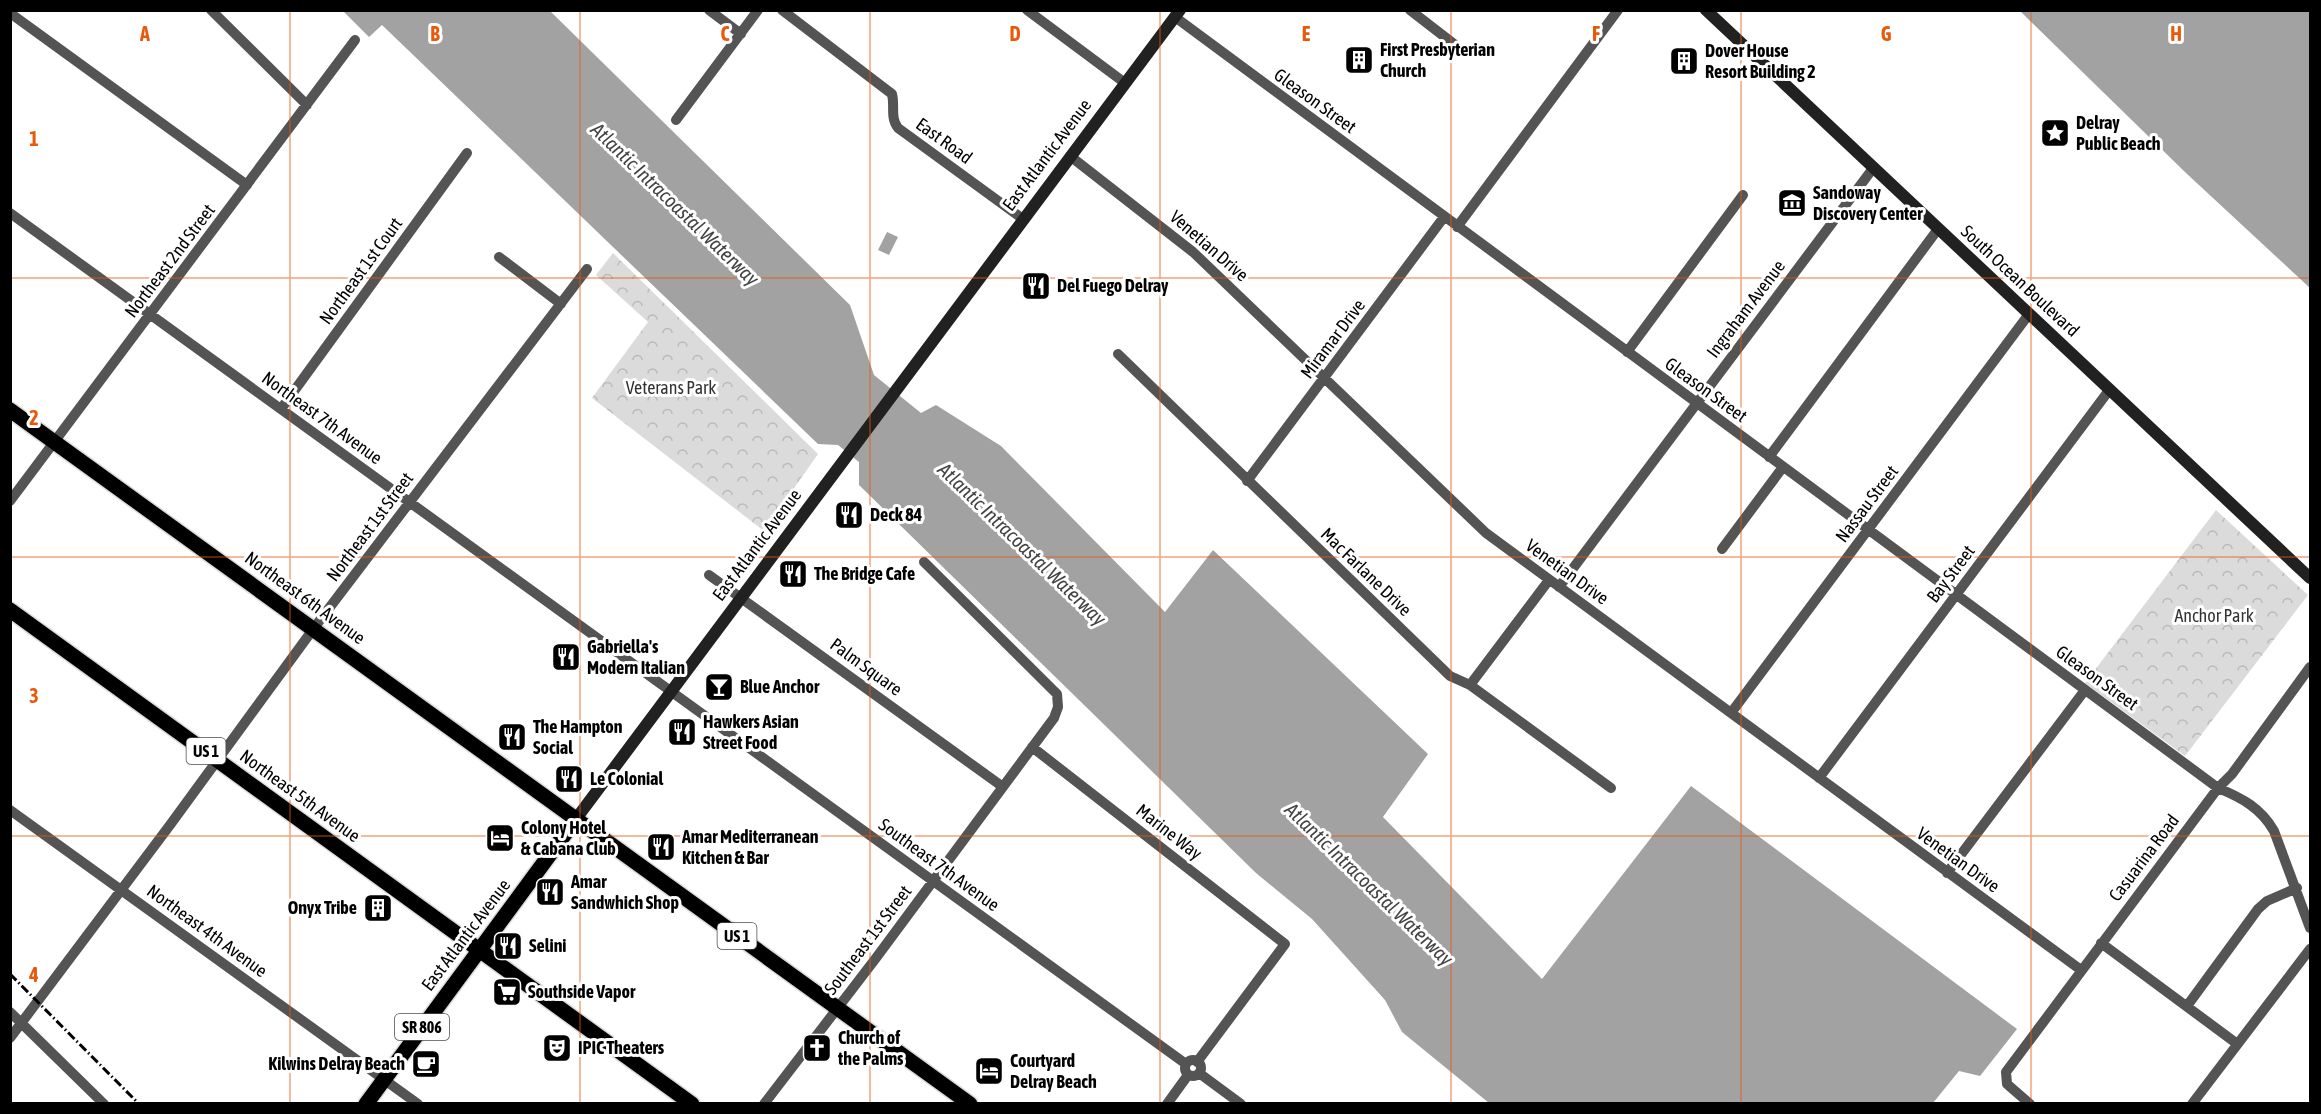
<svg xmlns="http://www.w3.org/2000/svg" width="2321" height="1114" viewBox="0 0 2321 1114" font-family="'Asap Condensed',sans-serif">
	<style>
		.forest { fill: url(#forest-crowns) }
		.water { fill: #a2a2a2 }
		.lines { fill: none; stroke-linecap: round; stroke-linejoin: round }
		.primary-casing { stroke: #dbdbdb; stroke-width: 18 }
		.street { stroke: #545454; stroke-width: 10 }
		.secondary { stroke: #212121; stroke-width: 12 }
		.primary { stroke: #000; stroke-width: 15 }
		.rail { stroke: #000; stroke-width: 3; stroke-dasharray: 9 3 1.5 3; stroke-linecap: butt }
		.grid { fill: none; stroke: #e8590c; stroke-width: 1.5; stroke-opacity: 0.55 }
		.labels { text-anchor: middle; stroke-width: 6; stroke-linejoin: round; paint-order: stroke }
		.shield { fill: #fff; stroke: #4c4c4c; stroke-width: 1.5 }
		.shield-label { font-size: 16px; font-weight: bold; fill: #000 }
		.poi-label { font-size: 18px; font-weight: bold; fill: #000; stroke: #fff; text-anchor: start }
		.street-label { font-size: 18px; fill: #000; stroke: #fff }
		.park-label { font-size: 18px; fill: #323232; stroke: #fff }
		.water-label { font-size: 20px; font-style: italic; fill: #434343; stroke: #fff }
		.grid-label { font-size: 20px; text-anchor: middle; font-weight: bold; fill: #e8590c; stroke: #fff; stroke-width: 6; stroke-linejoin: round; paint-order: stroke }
	</style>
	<defs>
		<pattern id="forest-crowns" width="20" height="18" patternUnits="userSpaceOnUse" patternTransform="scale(1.5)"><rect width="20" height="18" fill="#dbdbdb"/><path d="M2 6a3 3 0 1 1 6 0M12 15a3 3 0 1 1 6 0" fill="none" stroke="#bababa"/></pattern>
	</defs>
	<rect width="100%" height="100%" fill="#fff"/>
	<path class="forest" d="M613 253 818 454 764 531 592 398 648 322 596 275Z
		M2216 510 2308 595 2185 756 2085 683Z"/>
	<path class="water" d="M343 11H550L850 305 874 375 921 413 936 405 1001 446 1165 612 1213 550 1428 754 1383 817 1542 979 1691 786 2017 1029 1980 1076 1959 1071 1933 1103H1489L1402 1032 1385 1000 1312 919 1256 873 859 485V462L838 445 818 444 382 25 369 37Z
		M2020 11H2310V288L2186 173Z
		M887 232 898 237 889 255 878 250Z"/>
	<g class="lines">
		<g class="primary-casing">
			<path id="primary" d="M10 410 970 1104
				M10 610 692 1104
				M366 1104 576 819"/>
		</g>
		<path class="street" d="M211 10 307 105
			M709 10 741 34
			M782 10 892 94C895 106 890 118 898 128L1023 219
			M1027 10 1125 83
			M1410 10 1463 51
			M10 13 247 185
			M1175 17 2218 788C2242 798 2261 808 2274 831L2310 928
			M676 120 758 10
			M1070 156 1193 252 1486 533 2081 970
			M10 213 1186 1064
			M1457 227 1618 10
			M499 257 561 304
			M1627 352 1743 195
			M1118 354 1450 676 1470 685 1611 788
			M281 409 467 153
			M1769 457 1938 229
			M1247 481 1444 217
			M10 501 355 40
			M1722 549 1783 467
			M709 575 1003 787
			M1559 587 1874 167
			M1470 685 1549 580
			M1731 713 2029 314
			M1032 747 1285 944 1197 1062
			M1819 778 2110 389
			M10 810 418 1104
			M1947 873 2085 690
			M2101 943 2236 1043
			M2187 1006 2258 909 2267 901 2297 888
			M10 1012 104 1104
			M10 1038 170 825 314 628 587 269
			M1185 1068a8 8 0 1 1 16 0a8 8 0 1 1-16 0Z
			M1199 1073 1241 1104
			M764 1104 876 958 1054 718 1058 707 1057 694 924 562
			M1167 1104 1188 1075
			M2030 1104 2007 1084 2006 1072 2218 788 2232 774 2310 667
			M2192 1104 2310 949"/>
		<path class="secondary" d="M1706 10 2310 578
			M576 819 1180 10"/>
		<use href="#primary" class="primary"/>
		<path class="rail" d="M10 974 139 1104"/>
	</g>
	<path class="grid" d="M290 10V1104M580 10V1104M870 10V1104M1160 10V1104M1451 10V1104M1741 10V1104M2031 10V1104M10 278H2310M10 557H2310M10 836H2310"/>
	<defs>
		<g id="building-square" transform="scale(1.5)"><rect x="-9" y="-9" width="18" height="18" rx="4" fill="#000" stroke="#fff"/><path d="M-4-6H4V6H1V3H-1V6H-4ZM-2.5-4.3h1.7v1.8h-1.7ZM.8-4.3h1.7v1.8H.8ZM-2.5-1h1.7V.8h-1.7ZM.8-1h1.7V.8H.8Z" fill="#fff"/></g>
		<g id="sight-square" transform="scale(1.5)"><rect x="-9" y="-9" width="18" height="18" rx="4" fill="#000" stroke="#fff"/><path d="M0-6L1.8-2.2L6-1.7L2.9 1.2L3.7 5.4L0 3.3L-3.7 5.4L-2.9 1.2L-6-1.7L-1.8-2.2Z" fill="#fff"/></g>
		<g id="museum-square" transform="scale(1.5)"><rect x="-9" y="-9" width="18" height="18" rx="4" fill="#000" stroke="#fff"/><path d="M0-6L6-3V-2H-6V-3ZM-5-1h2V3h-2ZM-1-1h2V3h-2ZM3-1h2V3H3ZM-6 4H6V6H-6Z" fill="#fff"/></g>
		<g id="restaurant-square" transform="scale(1.5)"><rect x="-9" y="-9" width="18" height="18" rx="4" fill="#000" stroke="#fff"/><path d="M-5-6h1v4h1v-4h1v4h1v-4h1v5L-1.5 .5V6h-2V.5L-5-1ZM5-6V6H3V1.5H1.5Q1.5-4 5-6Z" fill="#fff"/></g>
		<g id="bar-square" transform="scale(1.5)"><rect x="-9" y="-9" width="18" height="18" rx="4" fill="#000" stroke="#fff"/><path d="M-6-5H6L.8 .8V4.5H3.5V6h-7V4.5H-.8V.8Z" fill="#fff"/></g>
		<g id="hotel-square" transform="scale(1.5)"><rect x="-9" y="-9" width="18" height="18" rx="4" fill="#000" stroke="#fff"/><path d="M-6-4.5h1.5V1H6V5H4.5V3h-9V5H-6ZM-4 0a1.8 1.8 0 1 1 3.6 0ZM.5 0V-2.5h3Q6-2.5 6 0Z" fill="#fff"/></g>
		<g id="supermarket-square" transform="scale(1.5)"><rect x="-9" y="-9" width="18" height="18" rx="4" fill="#000" stroke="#fff"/><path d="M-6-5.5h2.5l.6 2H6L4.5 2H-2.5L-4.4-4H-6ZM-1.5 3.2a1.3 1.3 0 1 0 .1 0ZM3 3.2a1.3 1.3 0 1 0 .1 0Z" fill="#fff"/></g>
		<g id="theatre-square" transform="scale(1.5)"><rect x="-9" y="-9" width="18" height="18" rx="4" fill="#000" stroke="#fff"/><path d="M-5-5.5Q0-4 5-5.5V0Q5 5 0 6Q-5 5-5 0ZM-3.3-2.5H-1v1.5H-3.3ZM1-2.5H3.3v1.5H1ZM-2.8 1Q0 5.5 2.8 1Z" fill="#fff"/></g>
		<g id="church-square" transform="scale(1.5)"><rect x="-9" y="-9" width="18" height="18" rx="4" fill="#000" stroke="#fff"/><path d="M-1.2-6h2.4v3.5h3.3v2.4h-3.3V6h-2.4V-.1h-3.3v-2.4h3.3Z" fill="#fff"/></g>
		<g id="cafe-square" transform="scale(1.5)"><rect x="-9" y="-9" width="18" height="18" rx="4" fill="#000" stroke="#fff"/><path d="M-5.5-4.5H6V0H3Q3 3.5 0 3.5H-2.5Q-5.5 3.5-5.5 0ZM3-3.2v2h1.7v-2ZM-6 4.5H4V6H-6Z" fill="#fff"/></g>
	</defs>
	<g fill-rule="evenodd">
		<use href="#building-square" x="1359" y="60"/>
		<use href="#building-square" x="1684" y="61"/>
		<use href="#sight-square" x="2055" y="133"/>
		<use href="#museum-square" x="1792" y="203"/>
		<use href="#restaurant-square" x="1036" y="286"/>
		<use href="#restaurant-square" x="849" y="515"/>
		<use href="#restaurant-square" x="793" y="574"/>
		<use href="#restaurant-square" x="566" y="657"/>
		<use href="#bar-square" x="719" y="687"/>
		<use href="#restaurant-square" x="682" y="732"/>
		<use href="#restaurant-square" x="512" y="737"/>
		<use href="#restaurant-square" x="569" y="779"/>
		<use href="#hotel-square" x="500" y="838"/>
		<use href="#restaurant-square" x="661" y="847"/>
		<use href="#restaurant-square" x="550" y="892"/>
		<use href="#building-square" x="378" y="908"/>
		<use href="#restaurant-square" x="508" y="946"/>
		<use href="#supermarket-square" x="507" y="992"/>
		<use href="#theatre-square" x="557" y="1048"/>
		<use href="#church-square" x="817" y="1048"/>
		<use href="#cafe-square" x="426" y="1064"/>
		<use href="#hotel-square" x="989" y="1071"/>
	</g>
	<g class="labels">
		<g class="shield">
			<rect x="186.5" y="738" width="39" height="26" rx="4.5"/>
			<rect x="717.5" y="923" width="39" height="26" rx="4.5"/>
			<rect x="395" y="1014" width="54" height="26" rx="4.5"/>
		</g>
		<g class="shield-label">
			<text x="206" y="757">US 1</text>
			<text x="737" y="942">US 1</text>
			<text x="422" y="1033">SR 806</text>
		</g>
		<g class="poi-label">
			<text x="1380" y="56">First Presbyterian<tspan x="1380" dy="21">Church</tspan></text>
			<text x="1705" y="57">Dover House<tspan x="1705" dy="21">Resort Building 2</tspan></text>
			<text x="2076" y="129">Delray<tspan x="2076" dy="21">Public Beach</tspan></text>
			<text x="1813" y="199">Sandoway<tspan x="1813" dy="21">Discovery Center</tspan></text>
			<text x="1057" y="292">Del Fuego Delray</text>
			<text x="870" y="521">Deck 84</text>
			<text x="814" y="580">The Bridge Cafe</text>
			<text x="587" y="653">Gabriella's<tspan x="587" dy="21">Modern Italian</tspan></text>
			<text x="740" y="693">Blue Anchor</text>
			<text x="703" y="728">Hawkers Asian<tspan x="703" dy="21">Street Food</tspan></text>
			<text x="533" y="733">The Hampton<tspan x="533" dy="21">Social</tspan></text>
			<text x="590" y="785">Le Colonial</text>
			<text x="521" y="834">Colony Hotel<tspan x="521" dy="21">&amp; Cabana Club</tspan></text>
			<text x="682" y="843">Amar Mediterranean<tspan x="682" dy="21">Kitchen &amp; Bar</tspan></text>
			<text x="571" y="888">Amar<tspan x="571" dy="21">Sandwhich Shop</tspan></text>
			<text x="357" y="914" text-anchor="end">Onyx Tribe</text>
			<text x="529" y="952">Selini</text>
			<text x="528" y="998">Southside Vapor</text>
			<text x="838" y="1044">Church of<tspan x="838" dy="21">the Palms</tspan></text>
			<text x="578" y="1054">IPIC Theaters</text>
			<text x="1010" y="1067">Courtyard<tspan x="1010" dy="21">Delray Beach</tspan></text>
			<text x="405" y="1070" text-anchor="end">Kilwins Delray Beach</text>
		</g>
		<g class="street-label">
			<text transform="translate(1315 101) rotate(36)" y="6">Gleason Street</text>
			<text transform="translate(944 141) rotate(36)" y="6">East Road</text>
			<text transform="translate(1047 155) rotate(-53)" y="6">East Atlantic Avenue</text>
			<text transform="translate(1209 246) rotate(41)" y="6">Venetian Drive</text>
			<text transform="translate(170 261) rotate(-53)" y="6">Northeast 2nd Street</text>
			<text transform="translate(361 271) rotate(-54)" y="6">Northeast 1st Court</text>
			<text transform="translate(2020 281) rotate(43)" y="6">South Ocean Boulevard</text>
			<text transform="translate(1746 309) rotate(-53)" y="6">Ingraham Avenue</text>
			<text transform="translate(1333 339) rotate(-53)" y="6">Miramar Drive</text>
			<text transform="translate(1706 390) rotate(36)" y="6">Gleason Street</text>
			<text transform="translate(322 418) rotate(36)" y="6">Northeast 7th Avenue</text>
			<text transform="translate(1867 504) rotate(-53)" y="6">Nassau Street</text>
			<text transform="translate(370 527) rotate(-53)" y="6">Northeast 1st Street</text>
			<text transform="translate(757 545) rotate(-53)" y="6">East Atlantic Avenue</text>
			<text transform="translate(1366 572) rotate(44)" y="6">Mac Farlane Drive</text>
			<text transform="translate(1567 572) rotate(36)" y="6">Venetian Drive</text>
			<text transform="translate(1951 574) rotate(-53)" y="6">Bay Street</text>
			<text transform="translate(305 598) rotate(36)" y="6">Northeast 6th Avenue</text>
			<text transform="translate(866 667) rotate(36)" y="6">Palm Square</text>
			<text transform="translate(2097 678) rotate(36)" y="6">Gleason Street</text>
			<text transform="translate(300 796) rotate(36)" y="6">Northeast 5th Avenue</text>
			<text transform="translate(1169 832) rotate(38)" y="6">Marine Way</text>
			<text transform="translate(2144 858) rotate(-53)" y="6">Casuarina Road</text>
			<text transform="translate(1958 860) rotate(36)" y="6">Venetian Drive</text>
			<text transform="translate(939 865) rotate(36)" y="6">Southeast 7th Avenue</text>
			<text transform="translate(207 931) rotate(36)" y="6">Northeast 4th Avenue</text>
			<text transform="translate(466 935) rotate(-53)" y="6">East Atlantic Avenue</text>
			<text transform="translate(868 940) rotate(-53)" y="6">Southeast 1st Street</text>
		</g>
		<g class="park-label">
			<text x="671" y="394">Veterans Park</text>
			<text x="2214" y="622">Anchor Park</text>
		</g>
		<g class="water-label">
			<text transform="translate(675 204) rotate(44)" y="7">Atlantic Intracoastal Waterway</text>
			<text transform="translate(1022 544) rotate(44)" y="7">Atlantic Intracoastal Waterway</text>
			<text transform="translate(1369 884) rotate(44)" y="7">Atlantic Intracoastal Waterway</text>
		</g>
	</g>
	<g class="grid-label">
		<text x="145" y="41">A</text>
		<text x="435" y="41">B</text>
		<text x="725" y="41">C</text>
		<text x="1015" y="41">D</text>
		<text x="1306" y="41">E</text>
		<text x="1596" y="41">F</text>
		<text x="1886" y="41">G</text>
		<text x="2176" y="41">H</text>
		<text x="34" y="146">1</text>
		<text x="34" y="425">2</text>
		<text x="34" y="703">3</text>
		<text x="34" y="982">4</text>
	</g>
	<rect width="2321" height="1114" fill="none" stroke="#000000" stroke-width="24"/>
</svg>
